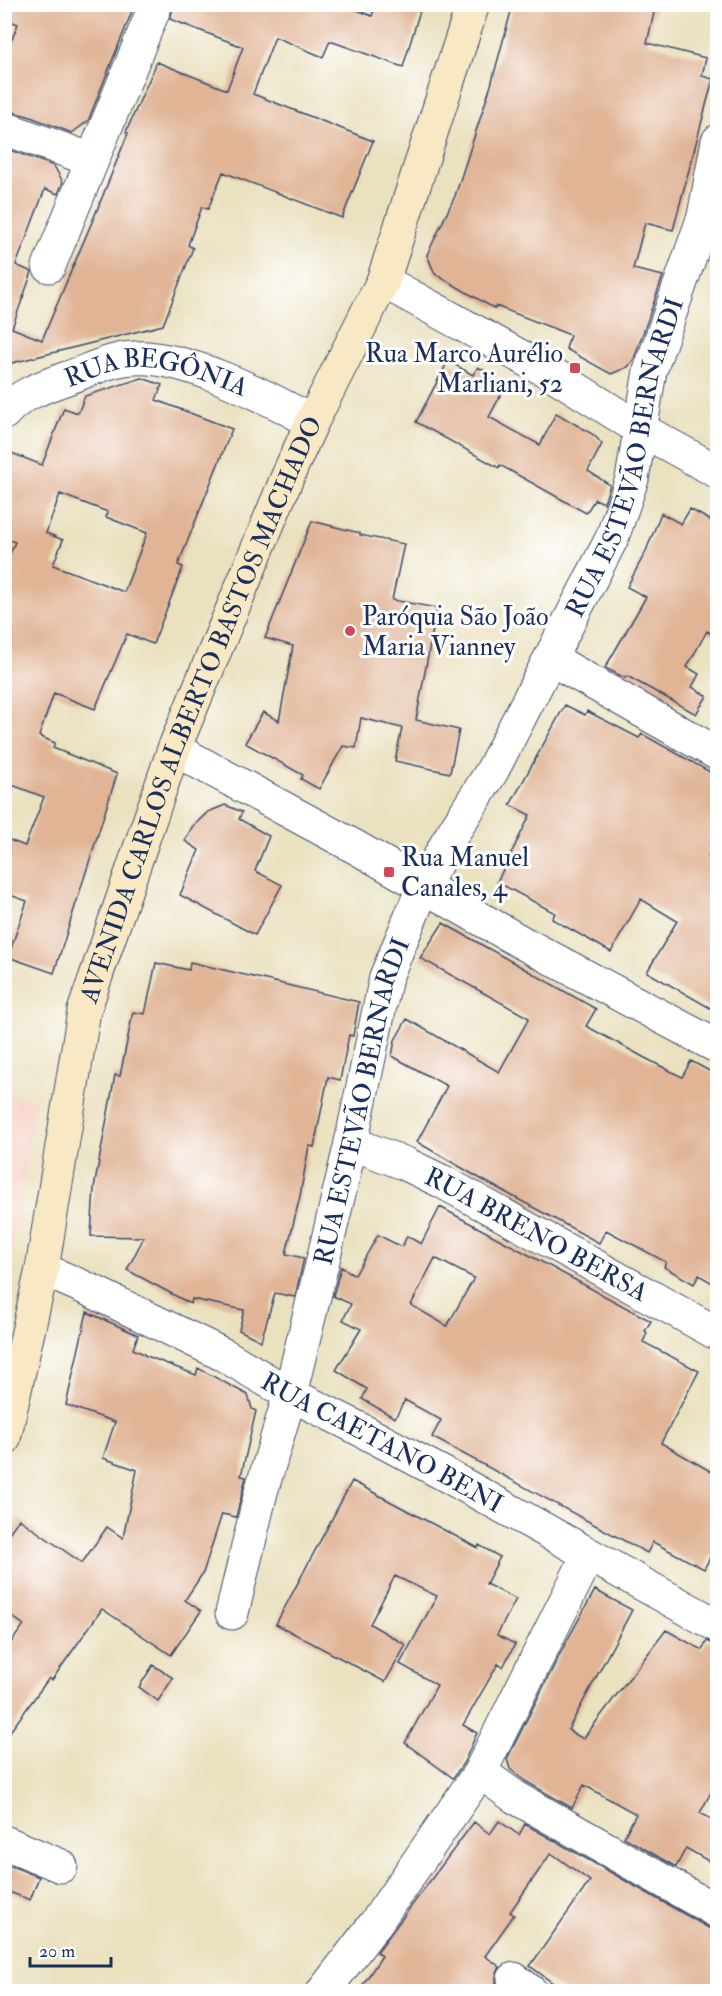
<svg xmlns="http://www.w3.org/2000/svg" width="722" height="1996" viewBox="0 0 722 1996" font-family="'IM FELL Double Pica',serif">
	<style>
		.built { fill: #f6d1c5 }
		.building { fill: #e0b495; fill-rule: evenodd }
		.lines { fill: none; stroke-linecap: round; stroke-linejoin: round }
		.street-casing { stroke: #3a4a6d; stroke-width: 35 }
		.secondary-casing { stroke: #3a4a6d; stroke-width: 35 }
		.street { stroke: #fff; stroke-width: 33 }
		.secondary { stroke: #f8e8c3; stroke-width: 33 }
		.poi-dot { fill: #d1495b; stroke: #fff; stroke-width: 2 }
		.labels { text-anchor: middle; stroke-width: 6; stroke-linejoin: round; paint-order: stroke }
		.poi-label { font-size: 26px; fill: #1b2f5e; stroke: #fff; text-anchor: start }
		.street-label { font-size: 26px; fill: #1b2f5e; stroke: #fff }
	</style>
	<rect width="100%" height="100%" fill="#fff"/>
	<filter id="ink" filterUnits="userSpaceOnUse"><feTurbulence type="fractalNoise" baseFrequency=".0167" numOctaves="2"/><feDisplacementMap in="SourceGraphic" scale="12" xChannelSelector="R" yChannelSelector="G"/><feConvolveMatrix kernelMatrix="1 2 1 2 8 2 1 2 1" color-interpolation-filters="sRGB"/></filter>
	<filter id="wash" filterUnits="userSpaceOnUse"><feTurbulence type="fractalNoise" baseFrequency=".008" numOctaves="4" result="noise"/><feDisplacementMap in="SourceGraphic" scale="24" xChannelSelector="R" yChannelSelector="G"/><feGaussianBlur stdDeviation="1.35" result="paint"/><feColorMatrix in="noise" values="0 0 0 0 0 0 0 0 0 0 0 0 0 0 0 0 0 1.4 0 .05"/><feComposite in="paint" operator="in"/></filter>
	<g filter="url(#wash)">
		<rect width="100%" height="100%" fill="#eae1bf"/>
		<path class="built" d="M5 1094 36 1099 5 1298 4 1094Z"/>
		<g id="blocks">
			<path class="building" d="M4 4H135L88 121 72 133 28 116 4 110V59L18 24 4 19Z
				M174 4H342L372 16 376 4H422L403 67 330 41 323 57 275 37 253 94 373 141 342 218 223 172 208 209 202 207 188 245 193 248 163 325 4 365V148L54 166 63 182 58 194 45 189 16 265 32 272 12 328 42 340 97 210 128 133 126 132 157 62 227 90 243 47 170 19Z
				M513 4H656L647 43 706 58 702 76 713 79 673 230 645 223 633 269 663 276 634 359 628 367 611 374 566 349 570 335 496 306 495 309 435 274 427 255 455 196 491 85Z
				M448 361 473 375 478 367 496 377 492 385 503 391 489 417 540 445 556 413 594 435 602 444 588 471 610 485 604 503 595 499 586 513 500 465 499 468 416 422Z
				M142 378 162 385 156 400 232 429 178 565 183 567 153 644 127 634 95 709 54 693 39 736 55 743 53 748 117 774 54 973 8 957 27 901 4 893V851L9 840 25 846 44 797 4 782V568L15 542 4 538V450L42 465 64 408 78 413 85 396ZM60 494 108 512 106 517 147 533 124 592 53 565 63 540 46 533Z
				M690 509 717 524V637L707 631 687 667 699 674 692 687 707 696 696 714 627 676 625 678 605 668 646 597 627 587 646 551 661 513 681 524Z
				M312 521 360 533V535L404 544 392 600 437 608 416 720 459 730 450 773 395 761 402 728 361 718 356 748 343 746 319 789 301 779 303 775 245 743 263 712 279 721 293 646 265 638Z
				M565 705 585 715 587 711 639 738 642 734 717 776V840L708 856 717 863V1012L647 972 677 921 641 899 611 952 552 919 555 913 497 882 530 815 510 805Z
				M225 805 242 812 239 819 269 836 255 871 282 885 255 935 180 895 199 850 185 841 192 827 208 812Z
				M443 923 596 1009 586 1026 645 1058 682 1077 691 1061 717 1075V1286L699 1275 694 1284 664 1267 666 1262 606 1230 599 1243 481 1179 417 1142 447 1086 392 1056 395 1040 407 1019 499 1072 529 1018 420 958Z
				M190 962 359 1002 353 1036 349 1035 340 1080 328 1077 314 1147 309 1146 300 1196 286 1254 304 1258 295 1297 275 1293 261 1341 239 1330 244 1310 192 1299 191 1304 127 1270 144 1237 91 1236 94 1188 115 1075 120 1076 133 1012 145 1014 156 963 189 970Z
				M440 1207 651 1321 645 1331 647 1333 643 1342 699 1371 661 1443 717 1475V1544L704 1569 653 1542 647 1553 432 1437 441 1420 405 1400 395 1418 362 1399 367 1389 336 1370 361 1329 343 1320 351 1304 333 1296 341 1267 355 1275 378 1235 402 1247 407 1236 421 1244ZM435 1258 474 1278 447 1326 411 1305Z
				M87 1312 138 1335 133 1349 144 1354V1355L196 1375 198 1368 248 1395 252 1409 256 1411 241 1476 246 1477 236 1517 222 1514 203 1573 185 1600 201 1611 171 1655 102 1609 52 1680 49 1678 4 1740V1652L24 1625 4 1611V1540L19 1519 82 1563 107 1527 123 1538 137 1470 103 1458 115 1422 66 1405Z
				M352 1481 444 1530 478 1548 479 1545 500 1557 486 1584 516 1599 497 1635 515 1644 503 1667 498 1664 463 1725 477 1733 464 1762 453 1778 405 1743 437 1685 400 1664 437 1596 395 1576 370 1624 406 1645 385 1682 276 1624Z
				M595 1590 632 1610 568 1730 583 1739 666 1630 702 1650 707 1641 717 1645V1781L700 1813 717 1822V1866L686 1848 676 1867 624 1837 636 1814 584 1785 572 1808 525 1781 510 1769 507 1759 563 1648Z
				M153 1665 173 1678 158 1701 139 1687Z
				M499 1821 519 1835 525 1824 709 1928 717 1931V1992H565L530 1966 590 1881 551 1853 510 1912 514 1915 485 1956 500 1967 496 1976V1983L490 1992H358L382 1956 377 1952 474 1822 490 1834Z
				M4 1863 39 1877 30 1900 4 1890Z"/>
		</g>
	</g>
	<g filter="url(#ink)">
		<use href="#blocks" fill-opacity="0" stroke="#3a4a6d" stroke-width="1.5"/>
		<g class="lines">
			<g class="street-casing">
				<g id="street">
					<path d="M4 128 92 160"/>
					<path d="M49 266 156 4"/>
					<path d="M383 281 556 376 640 429 718 472"/>
					<path id="s1" d="M4 413C20 394 45 386 67 378 88 371 111 359 133 358 182 354 269 397 312 422"/>
					<path d="M551 659 718 754"/>
					<path d="M174 749 357 848 521 942 718 1047"/>
					<path id="s2" d="M351 1143 406 1164 443 1182 718 1334"/>
					<path id="s3" d="M42 1269 92 1291 224 1355 290 1394 348 1423 444 1474 718 1626"/>
					<path d="M588 1556 480 1772 515 1797 718 1912"/>
					<path id="s4" d="M232 1613 261 1492 290 1394 324 1256 351 1143 386 977 424 885 451 836 492 771 612 538 632 479 650 371 704 216 718 141"/>
					<path d="M4 1842 61 1866"/>
					<path d="M514 1979 531 1992"/>
					<path d="M323 1992 375 1924 480 1772"/>
				</g>
			</g>
			<g class="secondary-casing">
				<g id="secondary">
					<path id="s5" d="M4 1439 42 1269 84 1011 174 749 292 466 312 422 383 281 473 4"/>
				</g>
			</g>
			<use href="#street" class="street"/>
			<use href="#secondary" class="secondary"/>
		</g>
	</g>
	<g class="poi-dot">
		<rect x="569" y="362" width="12" height="12" rx="3"/>
		<circle cx="350" cy="631" r="6"/>
		<rect x="383" y="866" width="12" height="12" rx="3"/>
	</g>
	<g class="labels">
		<g class="poi-label">
			<text x="563" y="362" text-anchor="end">Rua Marco Aurélio<tspan x="563" dy="30">Marliani, 52</tspan></text>
			<text x="362" y="625">Paróquia São João<tspan x="362" dy="30">Maria Vianney</tspan></text>
			<text x="401" y="866">Rua Manuel<tspan x="401" dy="30">Canales, 4</tspan></text>
		</g>
		<g class="street-label">
			<text dy="9" stroke="none"><textPath href="#s1" startOffset="166">RUA BEGÔNIA</textPath></text>
			<text dy="9" stroke="none"><textPath href="#s4" startOffset="1230">RUA ESTEVÃO BERNARDI</textPath></text>
			<text dy="9" stroke="none"><textPath href="#s5" startOffset="759">AVENIDA CARLOS ALBERTO BASTOS MACHADO</textPath></text>
			<text dy="9" stroke="none"><textPath href="#s4" startOffset="528">RUA ESTEVÃO BERNARDI</textPath></text>
			<text dy="9" stroke="none"><textPath href="#s2" startOffset="207">RUA BRENO BERSA</textPath></text>
			<text dy="9" stroke="none"><textPath href="#s3" startOffset="382">RUA CAETANO BENI</textPath></text>
		</g>
	</g>
	<rect width="722" height="1996" fill="none" stroke="#fff" stroke-width="24"/>
	<path d="M30 1957v9h81v-9" fill="none" stroke="#1b2f5e" stroke-width="3"/>
	<text x="39" y="1957" font-size="18" fill="#1b2f5e" stroke="#ffffff" stroke-width="4.5" paint-order="stroke">20 m</text>
</svg>
